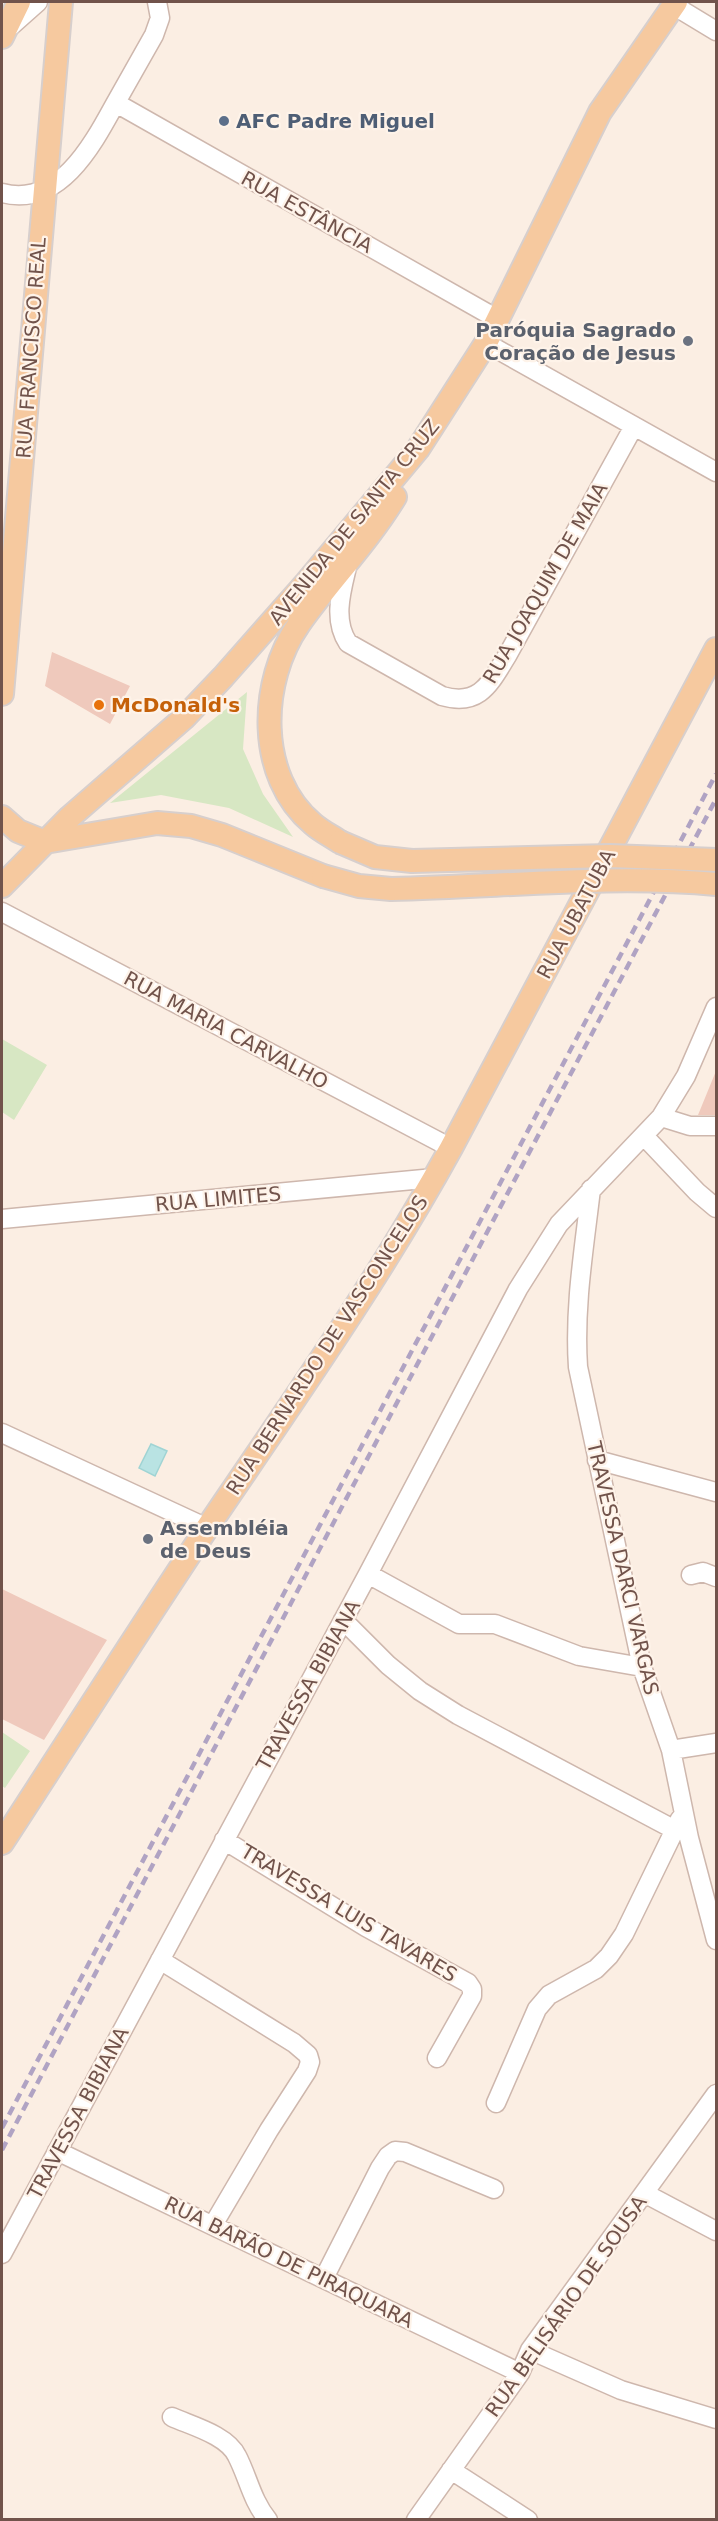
<svg xmlns="http://www.w3.org/2000/svg" width="718" height="2521" viewBox="0 0 718 2521" font-family="'DejaVu Sans',sans-serif">
	<style>
		.green { fill: #d7e7c3 }
		.water { fill: #b9e3e3; stroke: #a0d4d4; stroke-width: 1.5 }
		.building { fill: #efc9bc }
		.lines { fill: none; stroke-linecap: round; stroke-linejoin: round }
		.minor-casing { stroke: #ceb7ad; stroke-width: 21 }
		.major-casing { stroke: #d7cfcd; stroke-width: 26 }
		.minor { stroke: #fff; stroke-width: 18 }
		.major { stroke: #f6c99f; stroke-width: 22 }
		.rail { stroke: #b0a3c3; stroke-width: 4.5; stroke-dasharray: 9 6; stroke-linecap: butt }
		.major-bridge-casing { stroke: #d7cfcd; stroke-width: 26; stroke-linecap: butt }
		.major-bridge { stroke: #f6c99f; stroke-width: 22 }
		.service-dot { fill: #5c6f8a; stroke: #fef3e9; stroke-width: 2 }
		.worship-dot { fill: #6b7280; stroke: #fef3e9; stroke-width: 2 }
		.food-dot { fill: #e8710a; stroke: #fef3e9; stroke-width: 2 }
		.labels { text-anchor: middle; stroke-width: 4.5; stroke-linejoin: round; paint-order: stroke }
		.service-label { font-size: 20px; font-weight: bold; fill: #4e5e75; stroke: #fef3e9; text-anchor: start }
		.street-label { font-size: 20px; fill: #71534b; stroke: #fef3e9 }
		.worship-label { font-size: 20px; font-weight: bold; fill: #5b616d; stroke: #fef3e9; text-anchor: end }
		.food-label { font-size: 20px; font-weight: bold; fill: #c56008; stroke: #fef3e9; text-anchor: start }
	</style>
	<rect width="100%" height="100%" fill="#fbeee3"/>
	<path class="green" d="M247 692 243 749 263 794 293 837 229 808 161 795 110 803Z
		M2 1039 47 1065 14 1120 2 1112Z
		M2 1732 30 1751 5 1788 2 1786Z"/>
	<path class="water" d="M151 1444 167 1451 155 1476 139 1468Z"/>
	<path class="building" d="M52 652 130 686 110 724 45 686Z
		M716 1071 717 1115H698Z
		M2 1589 107 1640 44 1740 2 1719Z"/>
	<g class="lines">
		<g class="minor-casing">
			<path id="minor" d="M673 5 716 31
				M11 26 38 2
				M116 103 499 320
				M2 193C59 208 92 146 115 104 128 81 141 58 154 35L160 18 157 2
				M486 343 716 472
				M348 563C342 589 332 619 348 643L442 696C480 707 490 683 507 656L634 426
				M2 912 451 1148
				M661 1117 690 1126H716
				M644 1136 697 1192 716 1208
				M591 1189C584 1249 574 1307 578 1367L642 1667 671 1750 689 1838 716 1940
				M2 1219 434 1178
				M2 1433 207 1528
				M597 1460 716 1492
				M368 1574 459 1624H495L579 1656 642 1667
				M691 1575 703 1572 716 1577
				M343 1620 388 1665 420 1691 458 1715 675 1830
				M671 1750 716 1743
				M224 1840 366 1927 468 1983 472 1989V1996L437 2058
				M160 1960 294 2043 308 2055 310 2062 307 2071 269 2130 213 2225
				M496 2103 537 2009 549 1995 596 1969 609 1956 624 1934 680 1819
				M57 2151 520 2373
				M644 2193 716 2231
				M2 2254 368 1574 518 1289 559 1224 661 1117 686 1076 716 1007
				M324 2278 380 2168 388 2156 395 2151 405 2152 494 2189
				M530 2350 621 2390 716 2419
				M172 2417C192 2426 227 2435 237 2456 248 2477 252 2501 268 2520
				M451 2470 528 2520
				M416 2520 520 2373 530 2350 716 2094"/>
		</g>
		<g class="major-casing">
			<path id="major" d="M2 37 19 2
				M2 694 61 2
				M2 817 18 831 45 842 157 823 191 826 222 835 323 876
				M340 842C331 836 321 831 313 824 256 777 259 681 299 624 330 580 367 543 395 497
				M2 886 70 817 184 718 223 677 306 583 418 449 486 343 600 112 676 2
				M2 1843C71 1737 139 1630 209 1525 293 1401 379 1279 451 1148L716 649"/>
		</g>
		<use href="#minor" class="minor"/>
		<use href="#major" class="major"/>
		<path class="rail" d="M2 2128 716 774
			M2 2150 716 799"/>
		<g class="major-bridge-casing">
			<path id="major-bridge" d="M340 842 375 857 412 861 610 856 716 860
				M323 876 359 886 391 889C499 887 609 874 716 884"/>
		</g>
		<use href="#major-bridge" class="major-bridge"/>
	</g>
	<circle class="service-dot" cx="224" cy="121" r="6"/>
	<g class="worship-dot">
		<circle cx="688" cy="341" r="6"/>
		<circle cx="148" cy="1539" r="6"/>
	</g>
	<circle class="food-dot" cx="99" cy="705" r="6"/>
	<g class="labels">
		<g class="service-label">
			<text x="236" y="128">AFC Padre Miguel</text>
		</g>
		<g class="street-label">
			<text transform="translate(307 212) rotate(29)" y="7">RUA ESTÂNCIA</text>
			<text transform="translate(31 348) rotate(-86)" y="7">RUA FRANCISCO REAL</text>
			<text transform="translate(354 522) rotate(-51)" y="7">AVENIDA DE SANTA CRUZ</text>
			<text transform="translate(545 583) rotate(-60)" y="7">RUA JOAQUIM DE MAIA</text>
			<text transform="translate(576 914) rotate(-62)" y="7">RUA UBATUBA</text>
			<text transform="translate(226 1030) rotate(28)" y="7">RUA MARIA CARVALHO</text>
			<text transform="translate(218 1199) rotate(-5)" y="7">RUA LIMITES</text>
			<text transform="translate(327 1345) rotate(-57)" y="7">RUA BERNARDO DE VASCONCELOS</text>
			<text transform="translate(623 1568) rotate(77)" y="7">TRAVESSA DARCI VARGAS</text>
			<text transform="translate(308 1685) rotate(-61)" y="7">TRAVESSA BIBIANA</text>
			<text transform="translate(349 1913) rotate(31)" y="7">TRAVESSA LUIS TAVARES</text>
			<text transform="translate(78 2113) rotate(-62)" y="7">TRAVESSA BIBIANA</text>
			<text transform="translate(289 2262) rotate(26)" y="7">RUA BARÃO DE PIRAQUARA</text>
			<text transform="translate(566 2306) rotate(-55)" y="7">RUA BELISÁRIO DE SOUSA</text>
		</g>
		<g class="worship-label">
			<text x="676" y="337">Paróquia Sagrado<tspan x="676" dy="23">Coração de Jesus</tspan></text>
			<text x="160" y="1535" text-anchor="start">Assembléia<tspan x="160" dy="23">de Deus</tspan></text>
		</g>
		<g class="food-label">
			<text x="111" y="712">McDonald's</text>
		</g>
	</g>
	<rect width="718" height="2521" fill="none" stroke="#71534b" stroke-width="6"/>
</svg>
